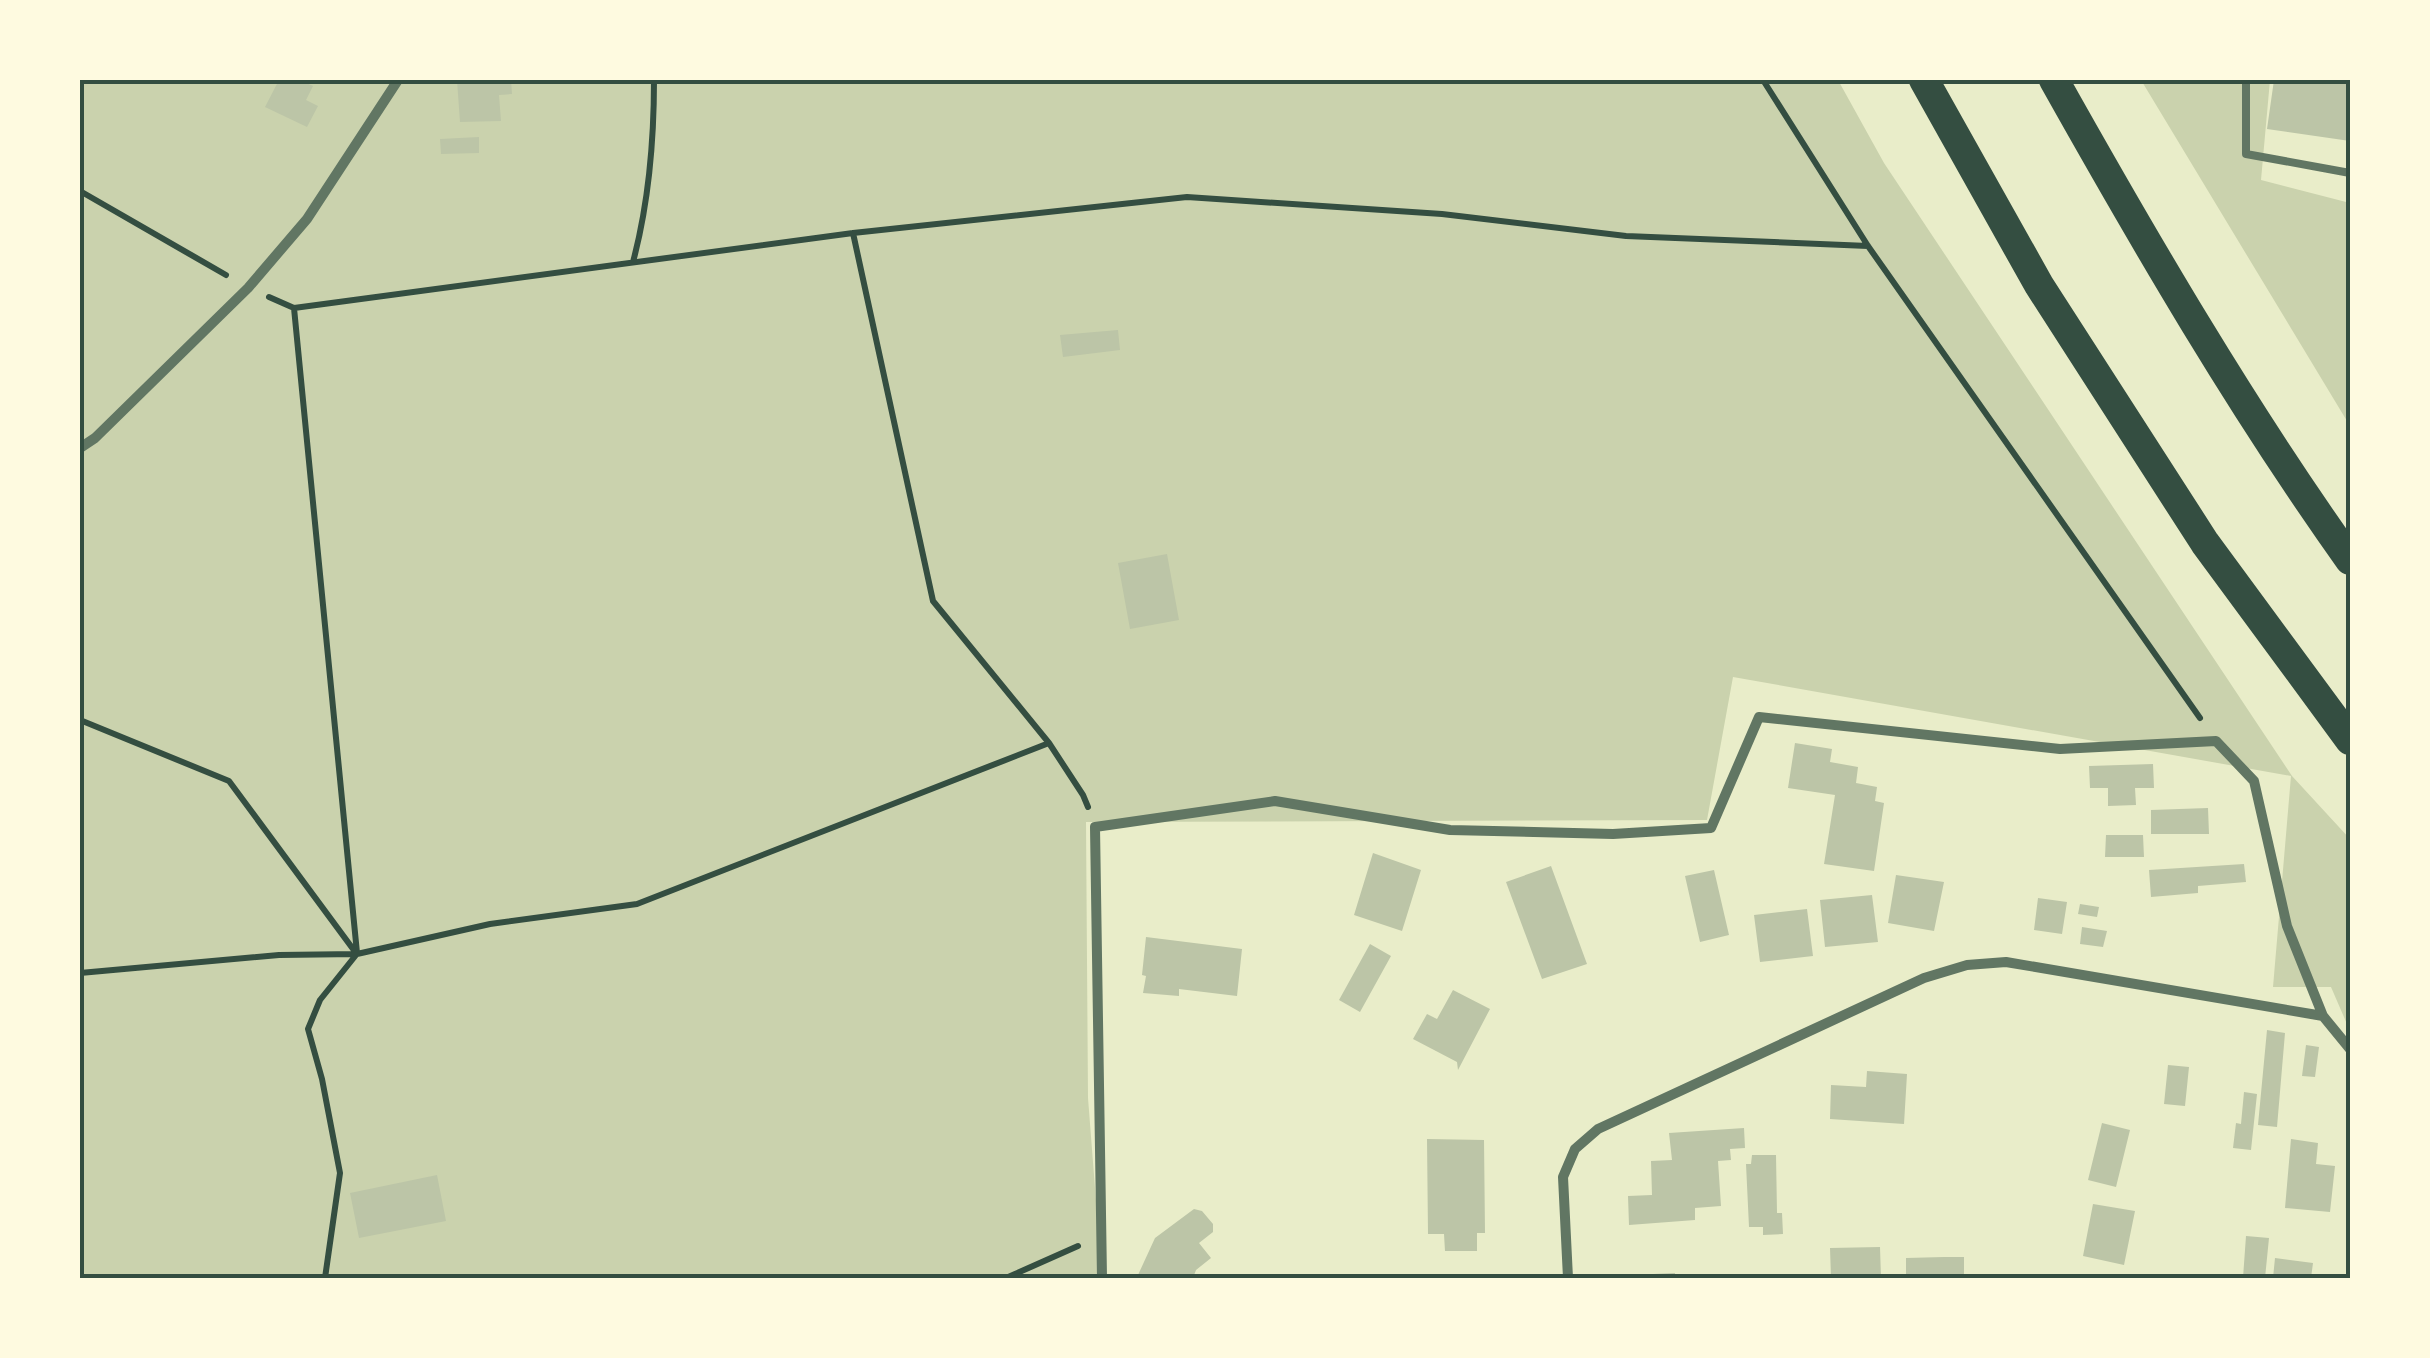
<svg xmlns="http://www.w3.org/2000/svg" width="2430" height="1358" viewBox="0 0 2430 1358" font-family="Karla,sans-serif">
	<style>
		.green { fill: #cad2ad }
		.building { fill: #bcc5a7 }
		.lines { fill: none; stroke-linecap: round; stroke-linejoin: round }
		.path { stroke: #344e41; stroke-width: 6 }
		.service { stroke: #617663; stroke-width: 8 }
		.minor { stroke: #617663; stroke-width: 10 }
		.motorway { stroke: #344e41; stroke-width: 30 }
		.neatline { fill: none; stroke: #344e41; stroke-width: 4 }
	</style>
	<rect width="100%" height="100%" fill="#e9edc9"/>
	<path class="green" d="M80 80H1838L1884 163 2292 776 2350 839V1031L2331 987H2273L2291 776 1733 677 1707 820 1086 822 1088 1098 1102 1278H80Z
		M2141 80H2270L2261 180 2350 203V426Z"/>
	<path class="building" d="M279 80H300L313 86 306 100 318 106 307 127 265 107Z
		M457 80H511L512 94 499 95 501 121 460 122Z
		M2274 80H2350V141L2267 129Z
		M479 137V153L441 154 440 139Z
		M1118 330 1120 350 1063 357 1060 335Z
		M1167 554 1179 620 1130 629 1118 563Z
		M1795 743 1832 749 1830 762 1858 767 1856 783 1877 787 1875 801 1884 803 1874 871 1824 864 1835 795 1788 788Z
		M2153 764 2154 788H2135L2136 805 2108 806V788H2090L2089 766Z
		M2208 808 2209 834H2151V810Z
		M2106 835H2143L2144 857H2105Z
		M1373 853 1421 870 1402 931 1354 915Z
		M2244 864 2246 882 2198 886V893L2151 897 2149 870Z
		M1551 866 1587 964 1542 979 1506 882Z
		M1714 870 1729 935 1700 942 1685 876Z
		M1896 875 1944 882 1934 931 1888 923Z
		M1872 895 1878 942 1825 947 1820 900Z
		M2038 898 2067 902 2062 934 2034 930Z
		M2080 904 2099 907 2097 917 2078 914Z
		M1807 909 1813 956 1760 962 1754 915Z
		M2082 927 2107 931 2103 947 2080 944Z
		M1146 937 1242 949 1237 996 1179 989V996L1143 993 1146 976 1142 975Z
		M1370 944 1391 956 1360 1012 1339 1000Z
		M1453 990 1490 1009 1458 1070 1457 1062 1413 1039 1427 1014 1437 1019Z
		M2267 1030 2285 1033 2277 1127 2258 1125Z
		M2306 1045 2319 1047 2315 1077 2302 1076Z
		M2168 1065 2189 1067 2185 1106 2164 1104Z
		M1867 1071 1907 1074 1904 1124 1830 1119 1831 1085 1866 1087Z
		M2244 1092 2257 1094 2251 1150 2233 1148 2236 1123 2241 1124Z
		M2102 1123 2130 1130 2116 1187 2088 1180Z
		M1744 1128 1745 1148 1730 1149 1731 1160 1718 1161 1721 1206 1695 1208V1220L1629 1225 1628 1196 1652 1195 1651 1161 1672 1160 1669 1133Z
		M1427 1139 1484 1140 1485 1233H1477V1251H1445L1444 1234H1428Z
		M2291 1139 2318 1143 2316 1164 2335 1166 2330 1212 2285 1208Z
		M1752 1155H1776L1777 1213H1782L1783 1234 1763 1235V1227H1749L1746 1164H1751Z
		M437 1175 446 1221 359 1238 350 1193Z
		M2093 1204 2135 1211 2124 1265 2083 1256Z
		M1194 1209 1202 1211 1213 1224V1232L1199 1243 1211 1258 1196 1270 1193 1278H1145L1138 1275 1155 1238Z
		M2246 1236 2269 1238 2265 1278H2243Z
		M1880 1247 1881 1278H1831L1830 1248Z
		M1944 1257H1964V1278H1906V1258Z
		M2275 1258 2313 1263 2311 1278H2273Z
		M1675 1273V1278H1631V1275Z"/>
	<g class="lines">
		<path class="path" d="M1763 80 1868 246 2200 718
			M80 191 226 275
			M853 233 933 601 1049 743 1083 795 1088 807
			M633 262C649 202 654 142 654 80
			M269 297 294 308 853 233 1187 197 1442 214 1626 236 1868 246
			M294 308 357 953
			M80 720 229 781 356 953
			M80 973 279 955 357 954 490 924 637 904 1049 743
			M325 1278 340 1173 322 1079 308 1029 320 1000 356 955
			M1006 1278 1078 1246"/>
		<path class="service" d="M2246 80V154L2350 173"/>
		<path class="minor" d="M80 448 95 438 248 288 307 219 398 80
			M1102 1278 1095 827 1275 801 1450 830 1613 834 1711 828 1759 717 2060 749 2216 741 2254 781 2287 926 2323 1016 2350 1049
			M1568 1278 1563 1177 1575 1149 1598 1129 1924 978 1967 965 2006 962 2323 1016"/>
		<path class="motorway" d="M1924 80 2039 285 2205 543 2350 740
			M2054 80C2146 244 2241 407 2350 560"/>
	</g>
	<rect width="2430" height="1358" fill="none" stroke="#fefae0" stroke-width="165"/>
	<rect x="82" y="82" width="2266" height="1194" class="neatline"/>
</svg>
